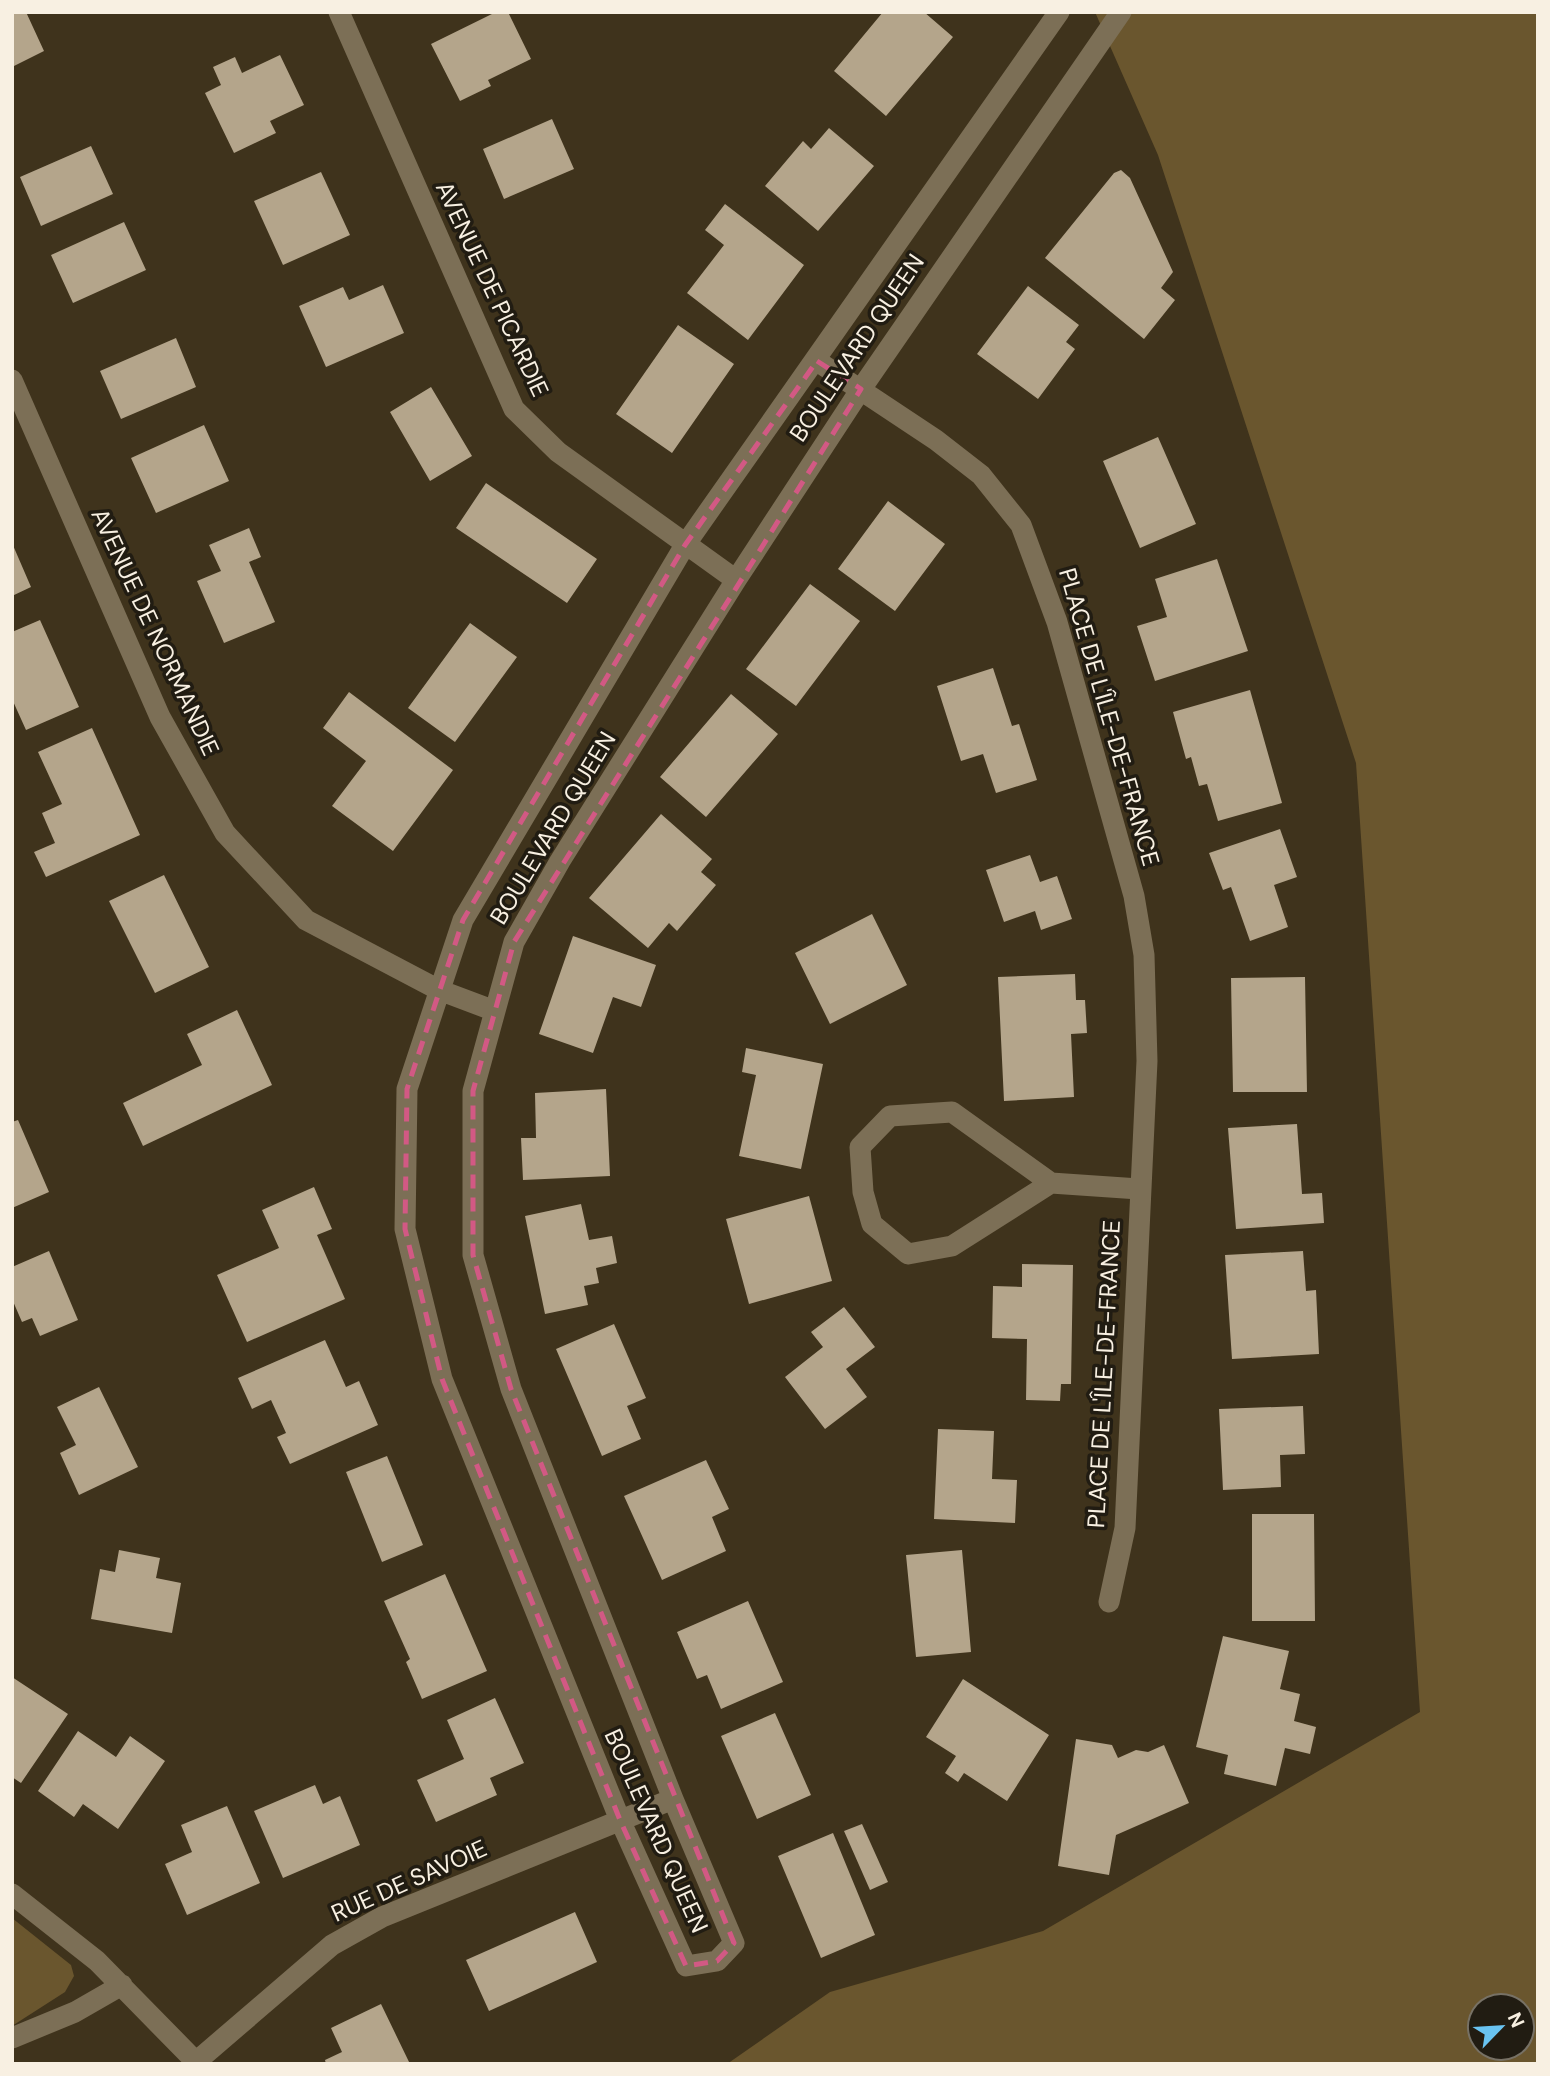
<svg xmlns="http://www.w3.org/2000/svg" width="1550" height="2076" viewBox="0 0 1550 2076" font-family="'DM Sans',sans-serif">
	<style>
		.green { fill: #6a562e; fill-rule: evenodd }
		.building { fill: #b4a58b }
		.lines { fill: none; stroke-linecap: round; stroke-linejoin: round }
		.minor { stroke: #7c6f56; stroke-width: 21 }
		.marked { fill: none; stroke: #d25984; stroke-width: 5; stroke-dasharray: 14 9; stroke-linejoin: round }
		.labels { text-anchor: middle; stroke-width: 7; stroke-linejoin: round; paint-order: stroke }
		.street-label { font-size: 24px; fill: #f8f0e2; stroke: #211c12 }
	</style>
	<rect width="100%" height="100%" fill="#3f331c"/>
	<path class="green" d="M1095 12H1538V2064H727L830 1992 1043 1931 1420 1712 1356 763 1158 155ZM1480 2006H1522V2048H1480Z
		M12 1918 71 1965 74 1976 65 1992 12 2026Z"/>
	<path class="building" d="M12 12H26L44 51 12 67Z
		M496 12H508L531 59 488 80 491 86 460 101 431 44Z
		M883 12H924L953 37 886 116 834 71Z
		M280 55 304 105 270 121 276 133 234 153 205 93 221 85 213 67 235 57 242 73Z
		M552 119 574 169 504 199 483 149Z
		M829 128 874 166 818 231 765 186 803 141 811 149Z
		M91 146 113 194 41 226 20 177Z
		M1121 170 1130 178 1173 272 1161 288 1175 300 1144 339 1045 258 1114 173Z
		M321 172 350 235 283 265 254 201Z
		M725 204 804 265 748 340 687 293 724 245 705 230Z
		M124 222 146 270 73 303 51 255Z
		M383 285 404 333 326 367 299 306 343 287 349 300Z
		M1028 286 1079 325 1066 342 1075 349 1038 399 977 354Z
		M678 325 734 364 672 453 616 414Z
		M176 338 196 387 121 419 100 371Z
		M431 387 472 456 430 481 390 412Z
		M204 425 229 481 156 513 131 458Z
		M1158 437 1196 524 1140 548 1103 461Z
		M486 483 597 559 567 603 456 528Z
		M888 501 945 544 895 611 838 569Z
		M249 528 261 557 249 562 275 622 224 643 197 581 221 571 209 545Z
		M12 543 31 587 12 596Z
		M1217 559 1248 651 1155 681 1137 626 1167 617 1155 579Z
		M810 584 860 621 796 706 746 669Z
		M40 620 79 707 26 730 12 699V632Z
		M470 623 517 657 455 742 408 708Z
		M993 668 1012 726 1019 724 1037 780 996 793 983 754 961 761 937 686Z
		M1250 690 1282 803 1218 821 1207 784 1199 786 1191 757 1186 759 1173 712Z
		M349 692 453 770 393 851 332 806 366 761 323 728Z
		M731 694 778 734 706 817 660 777Z
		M92 728 140 835 46 877 34 852 55 843 42 813 62 804 38 752Z
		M661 814 712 859 701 872 716 885 677 931 669 923 648 948 589 898Z
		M1280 829 1297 877 1274 885 1288 927 1250 941 1231 887 1223 890 1209 853Z
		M1030 855 1040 882 1057 876 1072 919 1041 930 1035 911 1004 922 986 870Z
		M164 875 209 967 155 993 109 901Z
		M872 914 907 985 830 1024 795 953Z
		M573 936 656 965 641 1007 613 997 593 1053 539 1034Z
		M1075 974 1076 1000H1085L1087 1033 1071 1034 1074 1097 1004 1101 998 977Z
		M1305 977 1307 1092H1233L1231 978Z
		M237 1010 272 1085 143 1146 123 1103 202 1065 187 1034Z
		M746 1048 823 1064 801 1169 739 1156 756 1075 742 1072Z
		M606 1089 610 1176 523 1180 521 1138H536L535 1093Z
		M18 1120 49 1192 12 1208V1122Z
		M1297 1124 1302 1194 1322 1193 1324 1223 1236 1229 1228 1128Z
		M314 1187 332 1229 317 1235 345 1299 247 1342 217 1275 279 1248 262 1210Z
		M809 1196 832 1281 749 1304 726 1219Z
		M581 1204 589 1240 612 1236 617 1263 596 1268 599 1283 584 1286 588 1305 545 1314 525 1216Z
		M49 1251 78 1320 40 1336 32 1318 22 1322 12 1299V1267Z
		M1303 1251 1306 1291 1316 1290 1319 1354 1232 1359 1225 1255Z
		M1022 1264 1073 1265 1071 1384H1061L1060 1401 1026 1400 1027 1339 992 1338 993 1286 1022 1287Z
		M844 1307 875 1347 846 1369 867 1397 825 1429 785 1377 823 1347 811 1332Z
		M614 1324 646 1398 627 1406 641 1439 602 1456 556 1349Z
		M325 1340 346 1387 359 1381 378 1425 290 1464 277 1437 286 1433 271 1400 252 1409 238 1378Z
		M99 1387 138 1467 79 1495 60 1453 76 1445 57 1407Z
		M1303 1406 1305 1454 1280 1455 1281 1487 1223 1490 1219 1409Z
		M938 1429 994 1431 992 1479 1017 1480 1015 1523 934 1519Z
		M387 1456 423 1545 382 1562 346 1472Z
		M706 1460 729 1509 712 1517 726 1551 662 1580 624 1496Z
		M1252 1514H1314L1315 1621H1252Z
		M119 1550 160 1558 156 1578 181 1583 172 1633 91 1619 100 1569 115 1572Z
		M962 1550 971 1652 916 1657 906 1555Z
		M445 1574 487 1671 422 1699 406 1662 410 1659 384 1601Z
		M748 1601 783 1682 721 1709 707 1675 697 1679 677 1632Z
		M1223 1636 1289 1651 1280 1689 1300 1694 1294 1721 1316 1727 1310 1754 1285 1748 1276 1786 1224 1774 1228 1755 1196 1747Z
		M12 1677 68 1714 21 1783 12 1777Z
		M963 1679 1049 1735 1007 1801 964 1773 958 1782 945 1773 956 1756 926 1737Z
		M495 1698 524 1763 490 1778 497 1795 436 1822 417 1780 464 1759 447 1720Z
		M775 1713 811 1795 757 1819 721 1736Z
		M78 1731 116 1757 130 1736 165 1761 118 1829 83 1804 74 1817 38 1791Z
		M1076 1739 1112 1745 1118 1758 1136 1750 1148 1752 1164 1745 1189 1803 1116 1835 1109 1875 1058 1866Z
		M315 1785 323 1804 340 1796 360 1845 283 1878 254 1811Z
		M227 1806 260 1883 187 1915 165 1864 192 1852 181 1825Z
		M862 1824 888 1882 870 1890 844 1831Z
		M833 1833 875 1935 821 1958 778 1856Z
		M575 1912 597 1962 489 2011 466 1960Z
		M381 2004 410 2064H326L325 2060 342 2052 331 2028Z"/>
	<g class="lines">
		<path class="minor" d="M339 12 514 409 558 452 736 580
			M1059 12 685 545 463 920 407 1089 405 1229 442 1379 620 1820 686 1966 717 1961 734 1943 673 1799 511 1389 473 1255V1091L514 942 560 861 736 580 861 389 1121 12
			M817 361 936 440 981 475 1021 525 1057 622 1134 896 1144 955 1147 1061 1125 1528 1109 1602
			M12 380 160 717 225 833 306 920 439 990 495 1011
			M1051 1183 952 1246 908 1254 872 1224 863 1192 860 1147 890 1116 952 1112 1051 1183 1139 1189
			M12 1894 97 1961 198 2064
			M12 2038 75 2012 122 1985
			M197 2061 332 1945 382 1917 673 1799"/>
	</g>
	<path class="marked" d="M817 361 861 389 514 942 473 1091V1255L511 1389 734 1943 717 1961 686 1966 620 1820 442 1379 405 1229 407 1089 463 920 685 545Z"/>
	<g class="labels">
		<g class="street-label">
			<text transform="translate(492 289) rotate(65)" y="8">AVENUE DE PICARDIE</text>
			<text transform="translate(857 348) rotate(-56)" y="8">BOULEVARD QUEEN</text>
			<text transform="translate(155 632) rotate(65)" y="8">AVENUE DE NORMANDIE</text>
			<text transform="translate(1109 717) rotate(74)" y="8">PLACE DE L'ÎLE-DE-FRANCE</text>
			<text transform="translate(553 828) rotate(-59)" y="8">BOULEVARD QUEEN</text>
			<text transform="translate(1104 1374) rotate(-87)" y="8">PLACE DE L'ÎLE-DE-FRANCE</text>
			<text transform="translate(656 1831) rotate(66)" y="8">BOULEVARD QUEEN</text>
			<text transform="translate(409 1881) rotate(-24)" y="8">RUE DE SAVOIE</text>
		</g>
	</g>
	<rect width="1550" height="2076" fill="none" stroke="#f8f0e2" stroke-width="28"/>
	<g transform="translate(1501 2027) rotate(65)"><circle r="33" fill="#211c12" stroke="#777165" stroke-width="2"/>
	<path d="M0-5L12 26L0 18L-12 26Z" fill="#69c3f1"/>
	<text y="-10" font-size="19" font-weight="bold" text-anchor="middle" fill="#f8f0e2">N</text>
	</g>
</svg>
